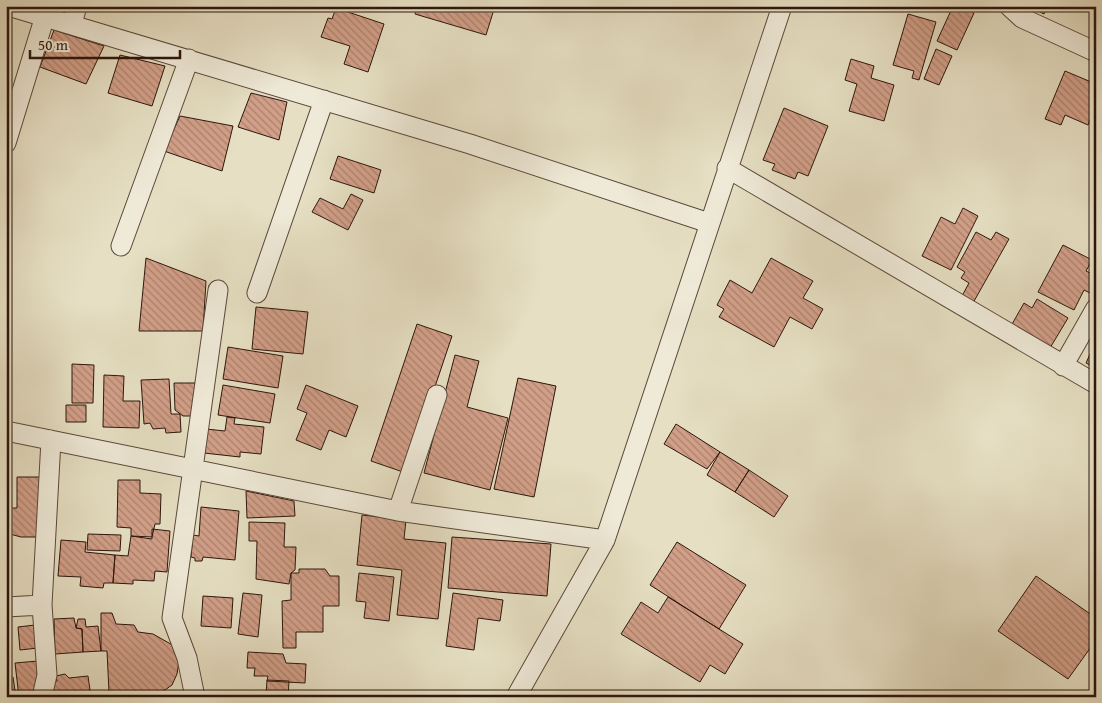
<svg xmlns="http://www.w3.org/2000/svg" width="1102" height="703" viewBox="0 0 1102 703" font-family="'Gentium Book Plus',serif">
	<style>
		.building { fill: url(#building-back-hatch); stroke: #2d160d }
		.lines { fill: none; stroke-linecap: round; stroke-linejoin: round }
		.minor-casing { stroke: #5b483a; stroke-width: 21 }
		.minor { stroke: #efead8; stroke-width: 19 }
	</style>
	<defs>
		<pattern id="building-back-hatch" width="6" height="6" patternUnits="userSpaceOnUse" patternTransform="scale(1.25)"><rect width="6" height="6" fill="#d29f88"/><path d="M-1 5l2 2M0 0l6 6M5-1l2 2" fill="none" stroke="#ab816e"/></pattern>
	</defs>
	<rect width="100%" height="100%" fill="#e6dfc3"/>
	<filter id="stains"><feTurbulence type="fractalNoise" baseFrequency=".004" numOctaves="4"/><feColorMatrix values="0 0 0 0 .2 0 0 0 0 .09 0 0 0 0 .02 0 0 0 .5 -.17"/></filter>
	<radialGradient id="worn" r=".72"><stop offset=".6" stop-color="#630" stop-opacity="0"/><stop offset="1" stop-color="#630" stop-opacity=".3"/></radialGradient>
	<path class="building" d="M417 6H495L486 35 415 14Z
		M953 6H959L974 13 957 50 937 41Z
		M1027 6H1048L1044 14Z
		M336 8 384 24 368 72 344 64 350 46 321 37 328 18 332 19Z
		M908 14 936 22 919 80 912 78 914 71 893 65Z
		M54 30 104 46 86 84 40 67Z
		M936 49 952 56 939 85 924 79Z
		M120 55 165 66 152 106 108 93Z
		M851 59 874 66 871 78 894 85 884 121 849 111 857 84 845 80Z
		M1065 71 1096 84V105L1088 125 1065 115 1061 125 1045 119Z
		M251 93 287 102 279 140 238 127Z
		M784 108 828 126 808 176 798 172 795 179 772 170 775 164 763 160Z
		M180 116 233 126 222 171 164 151Z
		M338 156 381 170 374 193 330 179Z
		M351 194 363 200 348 230 312 212 320 198 343 209Z
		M963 208 978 216 951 270 922 256 941 217 955 224Z
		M976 232 991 240 996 232 1009 239 973 303 962 296 969 283 961 278 965 272 957 267Z
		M1063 245 1092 260 1086 271 1096 276V296L1084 290 1074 310 1038 292Z
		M146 258 206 281 203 331H139Z
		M771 258 813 281 803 298 823 309 812 329 790 317 774 347 719 317 724 309 717 305 730 280 752 293Z
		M1037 299 1068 318 1050 348 1011 326 1024 303 1032 308Z
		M256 307 308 312 303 354 252 349Z
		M417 324 452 336 406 473 371 461Z
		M228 347 283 356 278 388 223 379Z
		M1091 352 1096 354V368L1086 363Z
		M455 355 479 361 467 407 508 418 490 490 424 473Z
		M72 364 94 365 93 403H72Z
		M104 375 124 376 123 401H140L139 428 103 427Z
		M518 378 556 386 534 497 494 489Z
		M169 379 171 414H180L181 432 166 433 165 428 153 429 150 423 144 424 141 380Z
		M174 383H195V416H183L175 410Z
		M223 385 275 394 270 423 218 415Z
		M306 385 358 406 346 437 329 430 321 450 296 440 307 413 297 409Z
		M66 405H86V422H66Z
		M227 417 235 418 234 424 264 427 261 454 240 452V457L204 453 206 429 225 431Z
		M676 424 720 452 707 469 664 444Z
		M720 452 749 470 735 492 707 475Z
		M749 470 788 496 774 517 735 492Z
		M17 477H45L37 537H21L6 533V508H17Z
		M118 480H140V493L161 494 160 524H155L152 537 131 536V528L117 527Z
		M246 491 294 501 295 516 247 518Z
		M201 507 239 511 235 560 203 557 202 561H195V558L191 557 193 535 199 536Z
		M362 515 406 520 404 539 446 543 438 619 397 615 402 570 357 565Z
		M249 522 285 523 284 547H296L295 570 291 573 289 584 256 579 257 541H249Z
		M152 529 170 531 167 572 155 571 154 581 133 580V584L113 583 115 555 128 556 131 536 152 539Z
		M88 534 121 535 120 551 87 550Z
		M452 537 551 544 547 596 448 588Z
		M61 540 86 542 85 552 115 555 113 583H104L103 588 80 586 81 577 58 576Z
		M677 542 746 585 719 629 650 585Z
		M299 569H325L330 576H339V606H323V632H296V648H283L282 601 291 600V573H299Z
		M359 573 394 577 389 621 364 618 366 602 356 601Z
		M1036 576 1096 618V640L1068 679 998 631Z
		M243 593 262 595 258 637 238 634Z
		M453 593 503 600 500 621 478 618 474 650 446 646Z
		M203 596 233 598 231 628 201 626Z
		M668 597 743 644 725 674 710 665 700 682 621 634 641 602 658 613Z
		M101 613H112L116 624 134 625 138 632 153 634 176 647 179 661 177 674 172 685 162 692 147 695 109 692 107 651H101Z
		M74 618 76 628 82 629 83 652 55 654 54 619Z
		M78 619H85L86 627 98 626 101 651 83 652 82 629 76 628Z
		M35 625 38 648 20 650 18 627Z
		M248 652 283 654 286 663 306 664 305 683 267 681 268 676H254L255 668H247Z
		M38 661 41 695 19 697 15 663Z
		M65 674 69 678 88 676 91 697H50L54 693 52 683 57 681 56 676Z
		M13 677 16 697H6V678Z
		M267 680 289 681 288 697 266 695Z"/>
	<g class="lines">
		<g class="minor-casing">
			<path id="minor" d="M8 6 470 144 709 223
				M1009 6 1022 18 1096 52
				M72 24 77 6
				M6 143 45 16
				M727 168 1096 384
				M121 246 189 59
				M257 293 324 100
				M1063 366 1096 308
				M6 431 398 511 605 540
				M398 511 437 395
				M6 607 42 605
				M42 697 47 675 42 605 51 440
				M195 697 187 658 172 618 218 290
				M516 697 605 540 782 6"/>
		</g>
		<use href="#minor" class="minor"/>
	</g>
	<rect width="1102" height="703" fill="none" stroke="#e6dfc3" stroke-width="25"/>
	<rect x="8" y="8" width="1087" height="688" fill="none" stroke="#2d160d" stroke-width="2.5"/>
	<rect x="12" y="12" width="1077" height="678" fill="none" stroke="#2d160d"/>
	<path d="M30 50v8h150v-8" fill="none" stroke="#2d160d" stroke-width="2.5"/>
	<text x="38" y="50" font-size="15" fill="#2d160d" stroke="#efead8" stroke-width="4" paint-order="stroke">50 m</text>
	<rect width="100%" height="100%" filter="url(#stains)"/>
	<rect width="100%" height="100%" fill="url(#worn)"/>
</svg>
